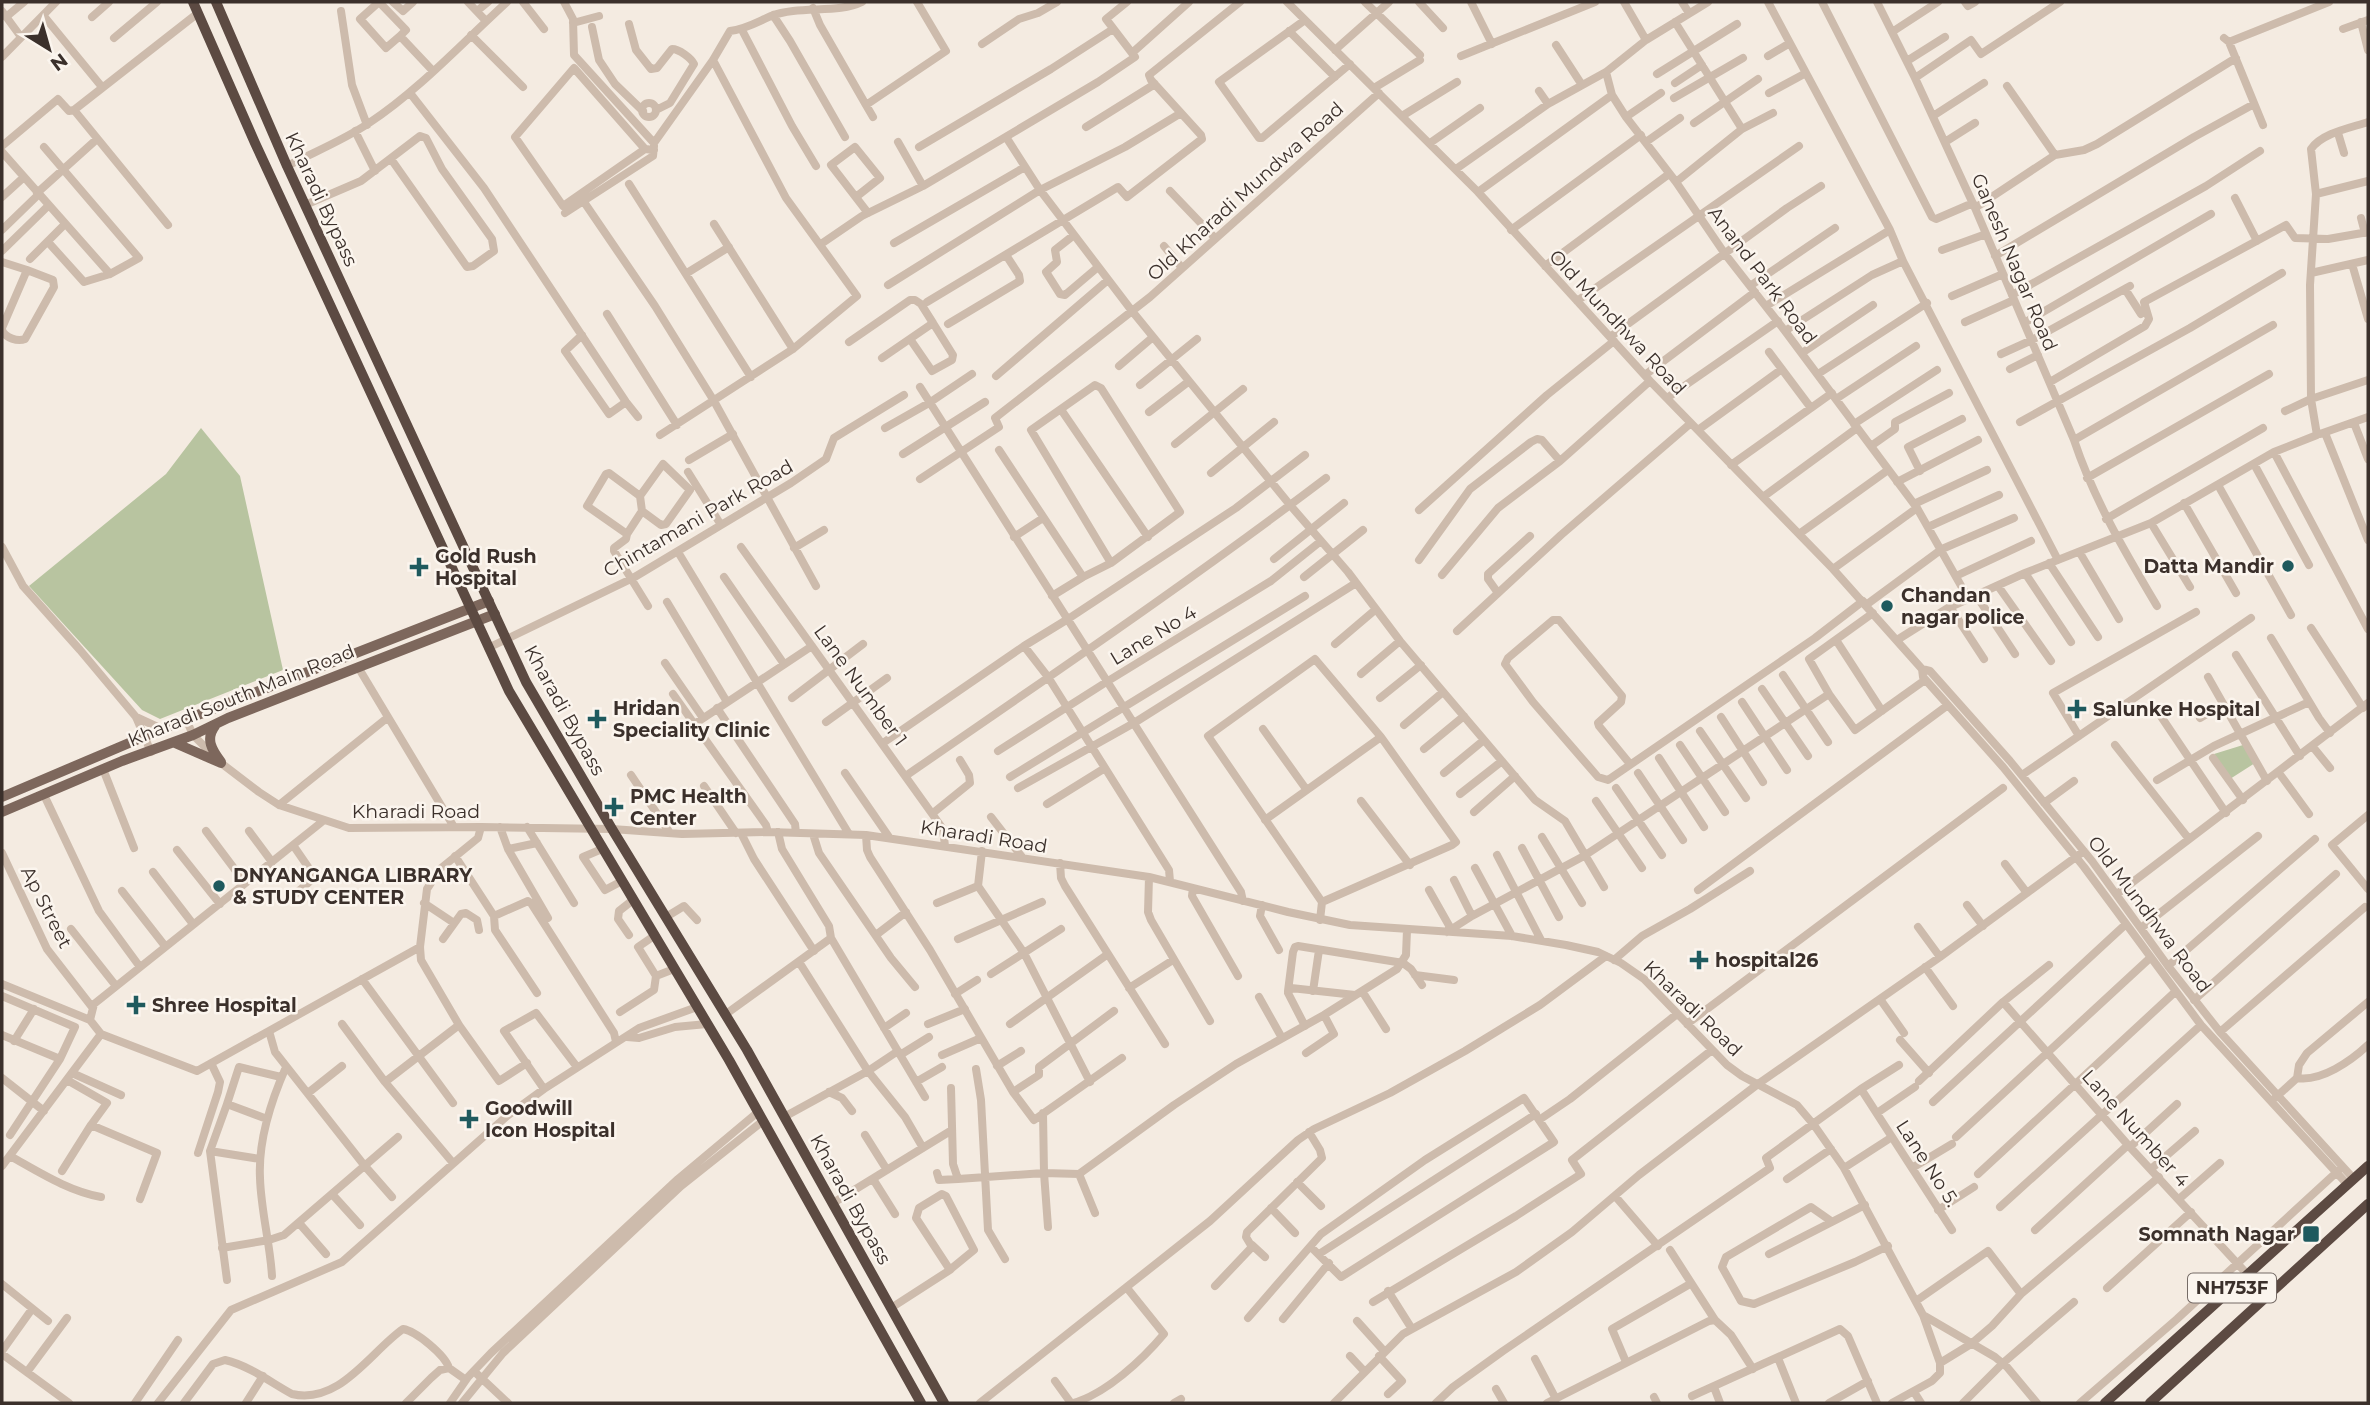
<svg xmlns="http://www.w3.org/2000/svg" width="2370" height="1405" viewBox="0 0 2370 1405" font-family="Montserrat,sans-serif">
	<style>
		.green { fill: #b8c4a0 }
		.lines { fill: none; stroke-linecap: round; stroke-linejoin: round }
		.minor { stroke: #cdbbac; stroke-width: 8 }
		.major { stroke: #7d675c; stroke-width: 10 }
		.highway { stroke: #5c4a42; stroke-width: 10 }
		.poi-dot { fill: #1f5a5e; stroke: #fbf5ee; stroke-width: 2.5 }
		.labels { text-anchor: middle; stroke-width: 5; stroke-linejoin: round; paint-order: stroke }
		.shield { fill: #fbf5ee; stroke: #756b66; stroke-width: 2 }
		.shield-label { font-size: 18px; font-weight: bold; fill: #3b302b }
		.street-label { font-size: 19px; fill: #3b302b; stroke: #fbf5ee }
		.poi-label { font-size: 19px; font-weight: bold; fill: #3b302b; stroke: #fbf5ee; text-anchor: start }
	</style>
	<rect width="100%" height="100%" fill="#f4ebe1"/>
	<path class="green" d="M201 428 240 476 283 670 160 719 142 710 29 586 166 474Z
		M2243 745 2255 763 2230 779 2214 754Z"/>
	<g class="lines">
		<path class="minor" d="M393 2 403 11 413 2
			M468 2 486 21
			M523 2 544 29
			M564 2 573 19 574 55 654 143
			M1287 2 1478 192 1650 381 1833 569 1922 669 1923 677 2003 767 2084 867 2201 1025 2347 1184
			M1365 2 1420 55
			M1419 2 1443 28
			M1471 2 1492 44
			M1624 2 1646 40
			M1682 2 1689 13
			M1768 2 1890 230 1903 261 2058 560
			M1822 2 1932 217 1936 219 1973 203
			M1877 2 1915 78 1975 208 2074 440C2094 500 2125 552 2157 606
			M1965 2 1968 6 1975 2
			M813 8 820 25 866 105 946 51 917 2
			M2 11 21 37
			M341 11 352 85 367 125
			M477 11 488 2
			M43 15 102 87
			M773 15 790 41 845 137
			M6 17 24 2
			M92 17 109 2
			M1305 20 1219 82 1259 138H1262L1350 64
			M1675 22 1742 129
			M2361 22 2368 50
			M573 23 599 16
			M629 24 636 50 651 69 657 68 672 49C679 49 691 58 694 64L670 103 656 110
			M592 27 599 60 615 84 643 111
			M2343 29 2368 20
			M742 30 792 126 816 166
			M1289 31 1335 77
			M1892 32 1938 2
			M471 35 523 87
			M400 36 386 48 360 19 379 2 406 30 400 36 433 71
			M114 38 157 2
			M2224 38 2229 42 2263 125
			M2229 42 2329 2
			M982 44 1019 19 1038 13 1057 2
			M1556 45 1582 85
			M1335 50 1389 2
			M1132 53 1189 2
			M1461 56 1595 2
			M1768 56 1790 43
			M2 57 56 2
			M1907 61 1945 37
			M1606 72 1612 95 1626 117 1676 182 1725 254 1785 331 1917 508 1968 598
			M1657 74 1737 24
			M1915 78 1971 40 1981 54 2060 2
			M1675 83 1702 65
			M2007 86 2055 155
			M1374 88 1420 60
			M1539 91 1548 104
			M410 93 484 188 626 402 638 417
			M1769 93 1806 73
			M1674 98 1743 58
			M642 110a7 7 0 1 1 14 0a7 7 0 1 1-14 0Z
			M866 105 873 117
			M74 110 198 13
			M1402 116 1457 82
			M1933 116 1984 83
			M1626 117 1661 93
			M1694 123 1758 79
			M1086 127 1155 84
			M355 131 375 171
			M2338 133 2344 153
			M1006 137 1040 190 1132 311 1290 505 1348 572 1400 641 1535 800 1565 821 1604 887
			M898 142 923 186
			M1646 142 1680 118
			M1945 142 1975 123
			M654 143 713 60 730 31C746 29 757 22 771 16 799 5 838 14 862 2
			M1430 143 1480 108
			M2 146 58 99 69 111 74 110 168 225
			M44 147 139 258 110 274 84 282 48 242
			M919 147 1051 69 1113 29
			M645 149 563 206 515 137 574 68 645 149 654 150
			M2 152 110 274
			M287 166C314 152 344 140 369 123 420 89 462 43 507 2
			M1456 169 1548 104 1606 72 1646 40 1708 2
			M1676 182 1742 129 1773 113
			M629 184 751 377
			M1170 191 1215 238
			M1478 192 1612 95
			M37 193 97 139
			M2316 194 2368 181
			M2 197 24 177
			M856 197 880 178 855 147 831 165 868 213
			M2235 198 2257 241
			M584 202 655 306 714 401 816 586
			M305 205 361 181 420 136 426 138 442 169 492 239 494 251 473 266 467 267 391 159
			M1975 208 2055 155 2084 150 2097 144 2236 58
			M565 213 653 156 654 146
			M2361 218 2365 233
			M714 224 793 349
			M2 230 39 194
			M1511 230 1641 135
			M1074 235 1055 250 1057 262 1046 272 1060 294 1065 295 1098 267
			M894 243 1025 167
			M821 244 862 216 923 186 1098 82 1135 57 1106 19 1127 2
			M1164 246 1182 268
			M1942 250 1986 234
			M2 251 49 205
			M1995 256 2194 137 2254 104
			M30 259 65 224
			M2 262 27 270 2 328
			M2352 264 2368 319
			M1545 266 1669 174
			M687 273 729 247
			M2311 273 2368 260
			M888 285 1040 190 1125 147 1181 113
			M1750 286 1835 228
			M2125 289 2141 314
			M2012 295 2206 186 2260 151
			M1952 296 2003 274
			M1577 301 1799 146
			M927 302 1118 187 1127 197 1202 139 1201 135 1151 80 1149 75 1240 2
			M1766 306 1890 230
			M607 314 677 425
			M1965 322 2014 300
			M2024 323 2211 214
			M948 324 1020 281 1019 275 1006 255
			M2 330C5 338 18 342 25 339L54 287 53 280 27 270
			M1785 331 1872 275 1903 261
			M582 335 565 351 609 414 626 402
			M1610 337 1787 208 1821 186
			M910 339 932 371 952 360 953 355 933 323
			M849 342 910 300H915L921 304 933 323 882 358
			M1769 352 1811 408
			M1802 353 1873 305
			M2001 354 2032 340 2130 286
			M1119 366 1153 337
			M2010 369 2038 355
			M1818 374 1927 303
			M1645 375 1755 292
			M996 376 1108 280
			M2050 382 2145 326 2149 319 2144 302 2286 225 2295 238 2328 239 2368 232
			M1140 385 1197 339
			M920 387 1241 892 1243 901
			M1667 398 1778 321
			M1836 399 1916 346
			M1062 411 1148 537
			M2285 411 2311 399 2310 285 2316 194 2311 149C2322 133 2350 128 2368 122
			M1149 412 1188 382
			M2020 422 2190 328 2282 273
			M2354 423 2368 459
			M1854 424 1937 370
			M885 428 929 403 972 374
			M1698 430 1782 369
			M2325 433 2368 540
			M2320 434 2368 417
			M660 435 793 349 857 296 786 198 713 60
			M2074 440 2273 325
			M1175 444 1243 389
			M1871 446 1895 429V422L1949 393
			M999 450 1083 577
			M2274 452 2368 629
			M903 454 985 402
			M689 460 733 434
			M2254 464 2309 565
			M1731 465 1832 393
			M1920 471 1908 447 1962 419
			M688 472 721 525
			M1211 473 1274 422
			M2087 478 2269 374
			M920 479 999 427 995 418 1150 297 1379 93
			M1897 482 1978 440
			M2218 485 2291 615
			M1763 497 1857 428
			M2184 503 2236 593
			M1914 504 1987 470
			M1419 510 1547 395 1614 341
			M642 511 640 496 609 473 606 474 587 506 627 534 626 539 614 548V551L648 606
			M2106 519 2263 428
			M2151 523 2190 587
			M1928 527 1999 495
			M627 534 642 511 661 525 666 524 690 490 663 464 640 496
			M1799 534 1888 470
			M1014 537 1043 518
			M2 547 23 586 80 650 136 717 151 752
			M741 547 943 829 945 846
			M794 548 824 530
			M678 552 849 834
			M2080 553 2119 619
			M1274 559 1344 503
			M1419 560 1470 489 1531 442 1537 439 1542 440 1560 461
			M2049 563 2098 637
			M1833 569 1917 508
			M2025 573 2071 642
			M1442 575 1498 508 1560 461 1650 381
			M1956 576 2031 541
			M724 577 784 664
			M1304 577 1363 530
			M1998 586 2051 661
			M1498 593 1488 579V574L1530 536
			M1976 595 2015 654
			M1052 596 1083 577 1111 563 1180 512 1101 388 1095 385 1031 430 1111 563
			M667 602 727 702
			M1866 605 1942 549 2014 518
			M1950 607 1984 659
			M2311 628 2363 708
			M1457 631 1561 535 1691 423
			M2271 638 2319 718 2330 733
			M1836 640 1882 711
			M1897 640 1948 608 2025 573 2151 523 2274 452 2317 435 2311 399 2368 380
			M1335 644 1375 610
			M1024 646 1048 677 1169 870 1170 881
			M488 648 633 578 791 483 826 459 834 438 904 395
			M2236 655 2300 756
			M665 663 703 718
			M358 667 454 827
			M1922 669 1930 671 2010 761 2092 861 2168 966 2220 1032 2353 1178
			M1361 674 1400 641
			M1783 675 1828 742
			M2208 677 2267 781
			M1762 689 1808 756
			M673 694 766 825 768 832
			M1829 694 1855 730 1925 680
			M792 698 863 644
			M1380 698 1421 665
			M1742 702 1787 770
			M717 708 795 824 796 833
			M2160 715 2226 813
			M136 717 162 729
			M1721 717 1763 782
			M2200 718 2223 704
			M186 719 193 735 221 763 259 792 279 805 349 828 481 827 612 829 682 834 768 832 866 835 1149 877 1288 912 1350 925 1512 936 1566 945 1598 952 1621 963 1644 979 1727 1065 1742 1076 1797 1105 1814 1125 1844 1168 1923 1315 1995 1357 2007 1367 2037 1403
			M826 722 887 678
			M696 723 812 646
			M1404 725 1443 692
			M1263 729 1306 789
			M1700 731 1746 798
			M2079 736 2053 693 2196 612
			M883 743 1024 646 1068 619 1236 508 1305 455
			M1680 745 1725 812
			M2115 745 2189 839
			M2313 747 2330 768
			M1424 749 1464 716
			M998 751 1108 681 1271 581 1321 541
			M1659 758 1704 827
			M2213 758 2243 800
			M1630 764 1599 726 1598 723 1621 702 1622 696 1559 620H1553L1508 658 1505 664 1533 702 1598 777 1608 780 1815 638 1863 601
			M103 769 134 848
			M845 773 889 837
			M1444 773 1484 740
			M1638 773 1683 840
			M2279 773 2309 814
			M631 775 670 833
			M907 775C1047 678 1189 582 1326 478
			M2022 775 2251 618
			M1010 777 1305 596
			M2157 780 2214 746 2309 702
			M704 786 736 833
			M1018 788 1134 723 1356 583
			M1616 788 1662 855
			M1460 794 1502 761
			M44 795 99 911 140 967
			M1361 801 1410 865
			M1596 801 1642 868
			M2044 803 2074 781
			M1047 804 1105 768
			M279 805 387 718
			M1474 812 1515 776
			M933 813 970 783 969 775 960 760
			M2368 815 2332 845 2368 889
			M991 817 1022 857
			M1265 820 1381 737
			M481 827 478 838 440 869 427 889 420 947 421 960 459 1025 499 1081 527 1063
			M500 827 508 849 548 918
			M527 827 574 903
			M206 831 245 883
			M249 831 272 862
			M778 832 782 849 829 926 831 938 925 1097
			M741 833 754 859 814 951
			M813 834 819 853 891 958 915 987
			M866 835 867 850 870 857 930 950 1013 1092 1034 1120 1122 1058
			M1542 837 1582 903
			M293 845 315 877 294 895
			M1522 848 1559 917
			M508 849 537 843
			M602 849 583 857 605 890 622 881
			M177 850 220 904
			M982 851 978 886 1024 953 1090 1082
			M2 853 47 949 92 1007
			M1497 855 1541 940
			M455 856 494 916 528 901 531 903 614 1033 616 1042
			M1060 863 1061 878 1065 886 1165 1044
			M2005 864 2027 893
			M1475 868 1512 936
			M153 872 193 924
			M1149 877 1148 912 1151 920 1210 1021
			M1454 880 1472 916
			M1193 888 1192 896 1238 976
			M1429 890 1451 929
			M1698 890 1948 705
			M122 891 165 946
			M2117 894 2368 703
			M424 903 454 923
			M937 903 978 886
			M1262 905 1260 916 1279 950
			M1967 905 1983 926
			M494 916 495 930 537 993
			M666 917 684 906 697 920
			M1320 920 1322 902 1208 736 1315 659 1381 737 1456 842 1452 845 1322 902
			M1918 927 1940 957
			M2141 928 2258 836
			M71 929 116 986
			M1447 932 1472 916 1584 856 1829 694 1809 659 1873 613
			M629 935 618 919 619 911 633 900
			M876 935 906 912
			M654 936 638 947 656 976 674 969
			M443 939 461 914 466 913 477 920 479 930
			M958 939 1042 902
			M1614 960 1642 936 1690 909 1750 871
			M799 962 868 1071 905 1117 923 1148
			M2168 966 2315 839
			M1925 967 1953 1006
			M991 974 1061 929
			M1415 975 1454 980
			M362 979 453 1103
			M2 984 90 1020
			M1129 988 1173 960
			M1288 991 1293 952 1295 947 1298 946 1403 963 1411 969 1422 985
			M1313 991 1319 950
			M1362 991 1386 1029
			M955 994 977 980
			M2 996 75 1027 60 1059 10 1135
			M1259 997 1282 1038
			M1880 999 1904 1033
			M2194 1000 2336 874
			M2003 1002 2128 1145 2247 1274
			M620 1012 654 990 656 976
			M726 1014 831 938
			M342 1024 385 1082 453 1163
			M928 1024 965 1009
			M1010 1024 1108 954
			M1687 1024 2003 788
			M1305 1026 1288 993 1291 988 1355 995
			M884 1028 906 1013
			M269 1031 275 1052 364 1165 392 1197
			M2220 1032 2365 907
			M101 1034 197 1071 420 947
			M101 1034 90 1020 94 1004 323 821
			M2 1035 60 1059
			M627 1037 639 1038 675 1027 707 1024
			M1900 1040 1929 1073
			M14 1041 34 1009
			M1306 1053 1334 1034 1324 1015
			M900 1055 929 1037
			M942 1055 981 1038
			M997 1066 1021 1051
			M976 1069 981 1100 988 1230 1005 1259
			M72 1073 121 1095
			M2 1078 44 1111
			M2297 1078C2321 1082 2351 1061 2368 1045
			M67 1080 107 1103 91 1125 157 1153 140 1199
			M1919 1081 2003 1002 2049 965
			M385 1082 459 1025
			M916 1082 942 1067
			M951 1088 953 1164 958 1179 1044 1173 1079 1174 1174 1105 1236 1064 1324 1015 1397 969 1406 955 1407 930
			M544 1089 504 1031 536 1013 577 1067
			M1861 1089 1952 1230
			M829 1092 842 1098 852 1111
			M1013 1092 1039 1075V1067L1114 1011
			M308 1093 342 1066
			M2275 1098 2297 1078 2299 1065 2307 1053 2368 1002
			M1933 1102 2126 924
			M227 1104 239 1067 281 1077
			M1043 1113 1044 1173 1048 1227
			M1877 1113 1915 1087
			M784 1117 868 1071 898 1051
			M1539 1120 1570 1099 1677 1014
			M865 1135 887 1170
			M1956 1137 2150 958
			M2130 1147 2177 1104
			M210 1151 260 1159
			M198 1153 218 1092 220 1082 211 1063
			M10 1156C39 1172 68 1191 101 1197
			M2 1166 101 1034
			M1844 1168 1892 1137
			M1912 1168 1952 1144
			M2151 1169 2195 1131
			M62 1171 91 1125
			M937 1173 939 1180 958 1179
			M1079 1174 1095 1213
			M1978 1174 2175 992
			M873 1179 895 1214
			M1787 1179 1831 1149
			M1297 1182 1321 1206
			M332 1194 360 1225
			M1615 1196 1658 1246
			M2179 1199 2220 1163
			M833 1203 952 1130
			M2000 1207 2201 1025
			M1271 1208 1295 1233
			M1938 1210 1974 1187
			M1831 1221 1811 1207 1726 1257 1722 1267 1741 1301 1754 1304 1855 1262 1888 1246
			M299 1223 326 1254
			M2035 1230 2128 1145
			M1252 1245 1265 1257
			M222 1248 269 1240 284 1235 398 1137
			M1670 1250 1715 1320
			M1319 1254 1536 1114
			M1769 1254 1865 1205
			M272 1276C270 1243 261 1211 260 1178 258 1140 271 1101 286 1067
			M227 1280 210 1151 227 1104 267 1119
			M2 1284 48 1321
			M1215 1286 1252 1247 1246 1237 1247 1232 1322 1158 1320 1150 1309 1132
			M2107 1288 2191 1212
			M1388 1291 1412 1329
			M1916 1301 1988 1251 2021 1294
			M1373 1302 1516 1216 1581 1174 1572 1160 1712 1050
			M891 1308 950 1270 952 1268 974 1250 946 1196 942 1194 919 1208 916 1218 950 1270
			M1248 1318 1321 1234 1425 1160 1524 1098 1554 1142 1341 1277 1311 1247
			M1283 1319 1329 1263
			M1357 1321 1384 1351
			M2 1351 32 1309
			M2 1354 69 1403
			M1350 1356 1365 1372
			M1379 1356 1402 1381 1388 1394
			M1778 1358 1796 1403
			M1535 1359 1556 1399
			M1626 1362 1612 1329 1690 1284
			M1940 1363 1971 1344 1992 1326 2021 1294 2159 1177
			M27 1372 67 1318
			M477 1374 508 1403
			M1055 1381 1071 1403
			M1714 1387 1720 1403
			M1496 1389 1504 1403
			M1914 1392 1921 1403
			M1692 1396 1840 1329 1848 1336 1877 1403
			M1654 1397 1657 1403
			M135 1403 178 1340
			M158 1403 231 1310 342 1262 507 1116 544 1089 639 1028 697 1007
			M184 1403 213 1364 225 1360C250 1366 270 1382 292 1394 340 1405 371 1351 403 1329 416 1331 445 1355 449 1368
			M246 1403 263 1376
			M406 1403 431 1378 440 1370 449 1368 466 1380
			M450 1403 468 1377 491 1353 678 1179 758 1112
			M462 1403 503 1353 681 1186 763 1121
			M980 1403 1210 1221 1298 1140 1314 1129 1390 1093 1465 1051 1540 1005 1606 956
			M1073 1403C1106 1394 1143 1359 1164 1334L1127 1288
			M1174 1403 1181 1399
			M1334 1403 1403 1334 1516 1272 1572 1232 1639 1175 1758 1084 1940 957 2084 851
			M1436 1403 1453 1387 1503 1351 1770 1168 1766 1158 1861 1089 1899 1065
			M1547 1403 1709 1321 1715 1320 1731 1335 1753 1369
			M1829 1403 1868 1381
			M1892 1403 1932 1381 1940 1373V1363L1923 1315
			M1963 1403 2003 1363 2074 1302
			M2080 1403 2177 1319 2338 1171"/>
		<path class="major" d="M215 726C205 739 212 750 221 762
			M175 743 221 763
			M2 797 162 729 489 601
			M2 812 122 761 193 735 228 718 495 614"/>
		<path class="highway" d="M193 2 255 143 509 691 729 1060 921 1403
			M216 2 287 166 526 682 612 829 747 1050 944 1403
			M2105 1403 2368 1166
			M2150 1403 2368 1204"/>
	</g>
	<g class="poi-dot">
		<circle cx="2288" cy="566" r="7"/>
		<path d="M415.5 556.5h7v7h7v7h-7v7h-7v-7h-7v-7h7z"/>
		<circle cx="1887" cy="606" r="7"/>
		<path d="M2073.5 698.5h7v7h7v7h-7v7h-7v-7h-7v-7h7z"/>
		<path d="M593.5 708.5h7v7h7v7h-7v7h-7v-7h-7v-7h7z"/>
		<path d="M610.5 796.5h7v7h7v7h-7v7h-7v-7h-7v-7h7z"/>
		<circle cx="219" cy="886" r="7"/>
		<path d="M1695.5 949.5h7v7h7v7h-7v7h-7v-7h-7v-7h7z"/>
		<path d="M132.5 994.5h7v7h7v7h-7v7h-7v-7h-7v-7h7z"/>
		<path d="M465.5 1108.5h7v7h7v7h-7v7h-7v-7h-7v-7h7z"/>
		<rect x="2302" y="1225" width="18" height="18" rx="3.5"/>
	</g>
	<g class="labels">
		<rect class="shield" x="2188" y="1273.5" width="88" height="29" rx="5"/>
		<g class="shield-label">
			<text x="2232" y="1294">NH753F</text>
		</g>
		<g class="street-label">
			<text transform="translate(1245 191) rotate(-42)" y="7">Old Kharadi Mundwa Road</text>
			<text transform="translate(322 199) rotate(65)" y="7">Kharadi Bypass</text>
			<text transform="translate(2015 262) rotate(67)" y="7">Ganesh Nagar Road</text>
			<text transform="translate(1763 275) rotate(53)" y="7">Anand Park Road</text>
			<text transform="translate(1618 322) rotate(47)" y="7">Old Mundhwa Road</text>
			<text transform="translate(698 518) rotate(-30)" y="7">Chintamani Park Road</text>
			<text transform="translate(1153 635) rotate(-31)" y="7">Lane No 4</text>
			<text transform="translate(861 685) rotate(54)" y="7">Lane Number 1</text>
			<text transform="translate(241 695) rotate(-22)" y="7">Kharadi South Main Road</text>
			<text transform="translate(565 710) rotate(61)" y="7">Kharadi Bypass</text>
			<text x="416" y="818">Kharadi Road</text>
			<text transform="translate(984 836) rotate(9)" y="7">Kharadi Road</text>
			<text transform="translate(47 907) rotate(63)" y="7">Ap Street</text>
			<text transform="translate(2150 914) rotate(53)" y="7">Old Mundhwa Road</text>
			<text transform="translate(1693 1008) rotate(44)" y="7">Kharadi Road</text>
			<text transform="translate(2136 1128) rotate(48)" y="7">Lane Number 4</text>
			<text transform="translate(1928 1163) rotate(57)" y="7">Lane No 5.</text>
			<text transform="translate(851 1199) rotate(61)" y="7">Kharadi Bypass</text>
		</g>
		<g class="poi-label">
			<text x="435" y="563">Gold Rush<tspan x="435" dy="22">Hospital</tspan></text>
			<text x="2274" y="573" text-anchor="end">Datta Mandir</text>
			<text x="1901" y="602">Chandan<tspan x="1901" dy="22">nagar police</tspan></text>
			<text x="613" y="715">Hridan<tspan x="613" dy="22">Speciality Clinic</tspan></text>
			<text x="2093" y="716">Salunke Hospital</text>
			<text x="630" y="803">PMC Health<tspan x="630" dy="22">Center</tspan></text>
			<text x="233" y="882">DNYANGANGA LIBRARY<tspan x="233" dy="22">&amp; STUDY CENTER</tspan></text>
			<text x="1715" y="967">hospital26</text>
			<text x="152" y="1012">Shree Hospital</text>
			<text x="485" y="1115">Goodwill<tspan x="485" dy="22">Icon Hospital</tspan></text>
			<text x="2295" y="1241" text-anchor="end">Somnath Nagar</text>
		</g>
	</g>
	<rect width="2370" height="1405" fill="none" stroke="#3b302b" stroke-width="7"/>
	<g transform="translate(49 49) rotate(143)" stroke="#fbf5ee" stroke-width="5" paint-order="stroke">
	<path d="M0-5L12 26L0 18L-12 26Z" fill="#3b302b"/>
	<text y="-10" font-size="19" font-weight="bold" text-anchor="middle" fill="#3b302b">N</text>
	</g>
</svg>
